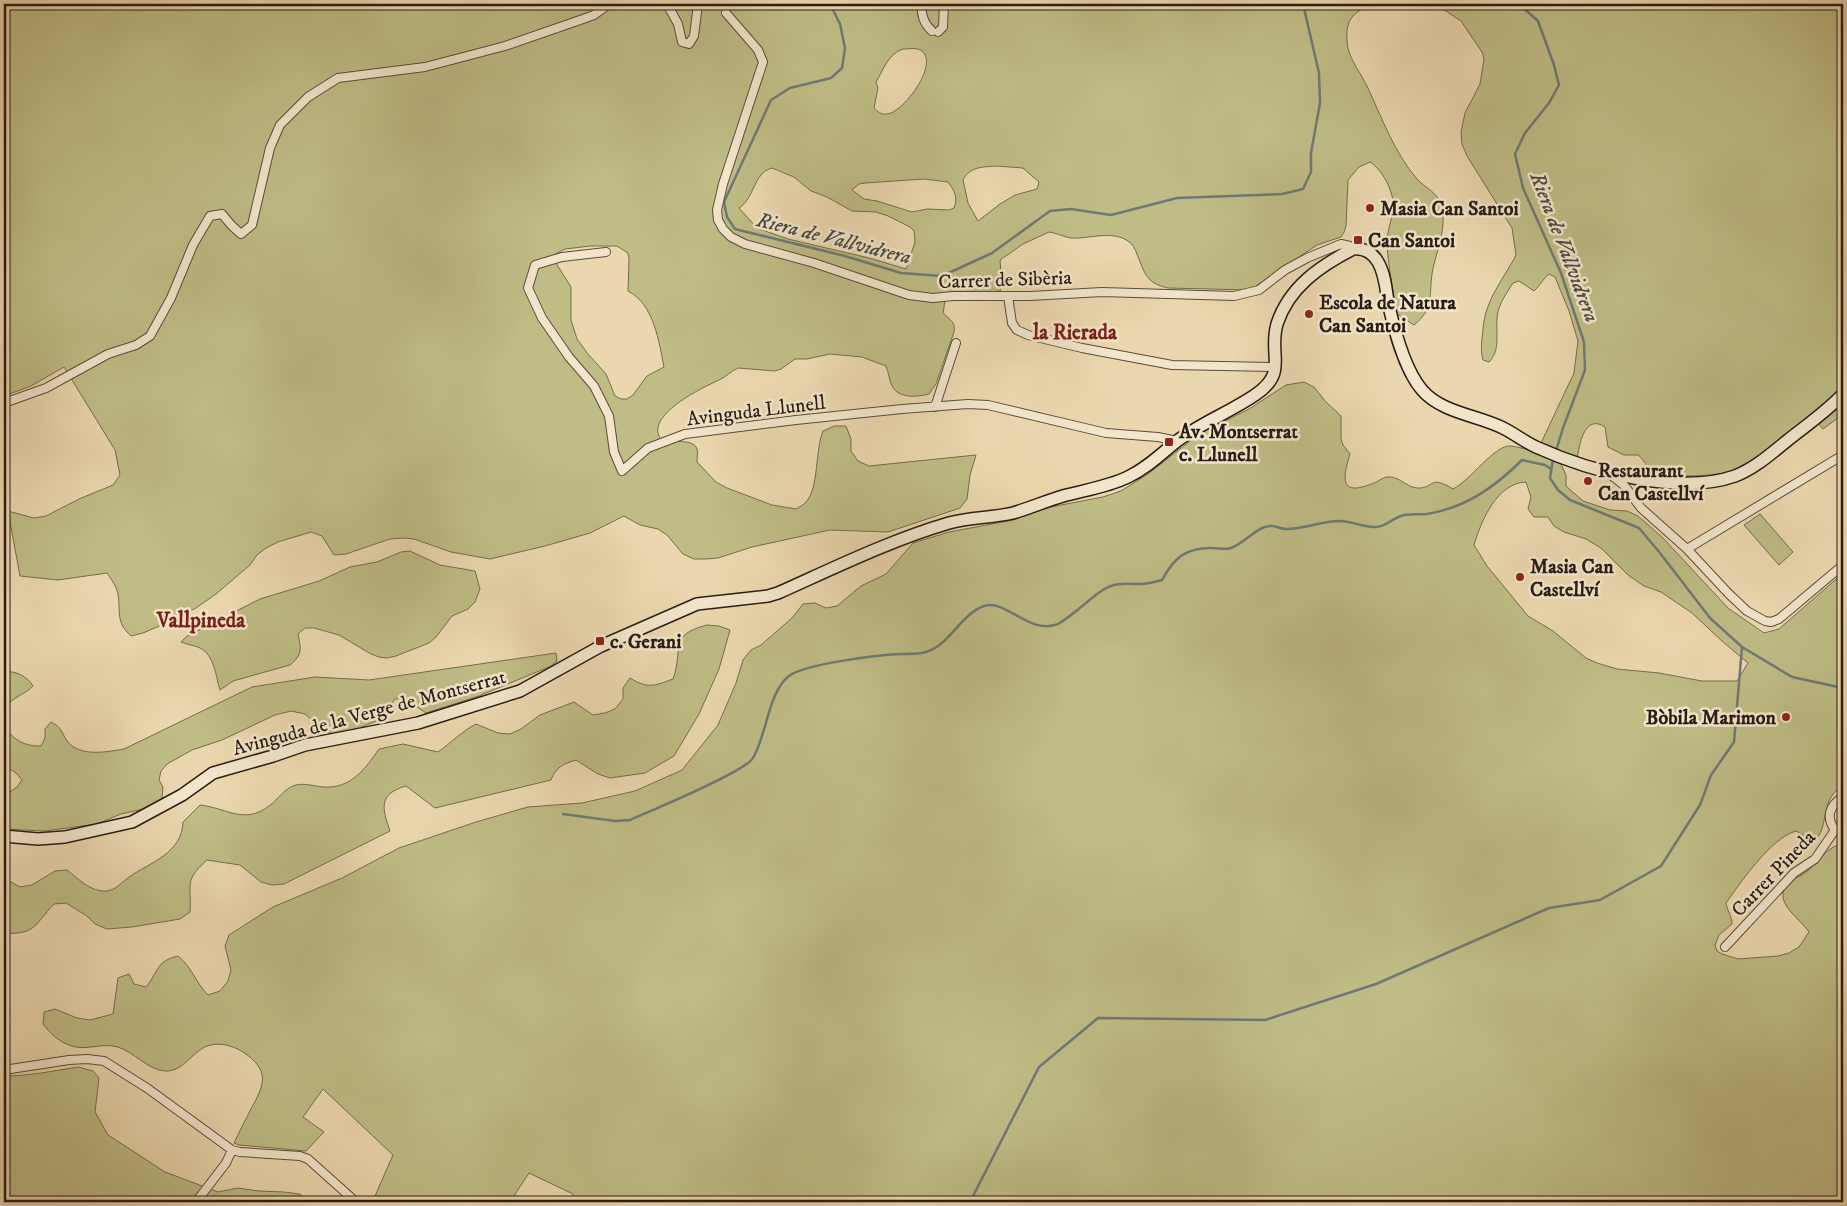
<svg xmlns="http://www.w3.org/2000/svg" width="1847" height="1206" viewBox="0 0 1847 1206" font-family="'IM FELL DW Pica',serif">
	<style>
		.green { fill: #bfbc86; stroke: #746c4c; fill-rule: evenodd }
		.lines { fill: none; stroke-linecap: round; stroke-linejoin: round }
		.stream { stroke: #6f7975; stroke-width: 2.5 }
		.street-casing { stroke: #5a4b3a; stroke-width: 10 }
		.secondary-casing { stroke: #291c13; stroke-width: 14 }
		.street { stroke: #f2e5cb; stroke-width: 8 }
		.secondary { stroke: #f2e5cb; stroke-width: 11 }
		.poi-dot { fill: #8f2418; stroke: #f2e5cb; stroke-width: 2 }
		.labels { text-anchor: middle; stroke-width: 5; stroke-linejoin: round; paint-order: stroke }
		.poi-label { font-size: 20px; font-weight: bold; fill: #291c13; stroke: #f2e5cb; text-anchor: start }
		.street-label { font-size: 20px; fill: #291c13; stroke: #f2e5cb }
		.water-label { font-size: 21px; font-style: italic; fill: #4c4a44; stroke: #f2e5cb }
		.neighbourhood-label { font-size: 21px; font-weight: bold; fill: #7a1f14; stroke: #f2e5cb }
	</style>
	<rect width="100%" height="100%" fill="#ebd7af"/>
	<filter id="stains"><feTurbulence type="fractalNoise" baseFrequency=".004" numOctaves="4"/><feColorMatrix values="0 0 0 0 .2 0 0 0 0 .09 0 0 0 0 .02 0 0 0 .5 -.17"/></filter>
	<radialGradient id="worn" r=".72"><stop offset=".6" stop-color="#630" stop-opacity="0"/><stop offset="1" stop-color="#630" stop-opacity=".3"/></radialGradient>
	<path class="green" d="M4 4H1373C1363 8 1350 14 1348 26 1346 31 1347 43 1348 48 1351 61 1361 74 1367 86 1382 118 1394 152 1417 179 1425 188 1437 192 1441 204 1448 228 1436 250 1432 274 1429 296 1434 309 1414 325L1397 314C1393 291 1388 266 1387 242 1387 233 1391 221 1393 212 1396 196 1384 171 1370 162L1359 167 1348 180 1346 226 1344 232 1341 237 1317 245 1250 290 1168 288C1146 283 1145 274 1137 254 1135 249 1133 244 1128 241 1112 230 1090 239 1071 238 1064 237 1057 233 1049 232L1023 244 1000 260 1002 285 1000 291 946 295 943 313C950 320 956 322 954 332L936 384 929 394C917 397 899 399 892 386 889 380 889 373 886 366L862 357 830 354 807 359H795L781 369 775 371 738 368C731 371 727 376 721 379 704 387 641 416 662 441 671 443 694 438 697 449 698 452 697 458 697 462L716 482 727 488 772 505 796 509C799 507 804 505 806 502 819 488 815 450 823 431L834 426H846L851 439V451L858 461 869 466 976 455 970 475 967 499 960 508 888 532 830 530 752 547 718 558 706 559H694L683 554 667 535 658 529 640 525 624 516 590 533 545 546 490 559 451 552 414 539 403 538 390 539 346 554 334 555 322 536 311 532 278 542 266 548 257 555 250 565 216 594 196 608 164 624 143 633 131 636C115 621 121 613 118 594 117 587 111 579 107 573L58 580 20 576 8 511 34 518 46 516 79 499 113 485 120 475 115 450 64 367 31 386 4 396ZM903 49C907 49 914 48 918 49 944 58 904 113 887 114 881 115 878 112 874 108L878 88 876 82C884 69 888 54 903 49ZM997 166 1023 168 1039 182 1037 189 1015 195 1000 204 978 221 968 203 963 180C970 166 984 167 997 166ZM772 168 794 177 811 191 827 197 852 211 876 212 888 216 910 227 914 231 915 242 906 269 869 258 788 239 757 228 739 208C755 198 753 173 772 168ZM924 179 948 182C955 191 958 198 954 208L949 210 927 209 912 212 877 201 864 199 852 190 859 184 865 183ZM591 246H617L628 253 629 259 628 291C654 304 659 342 664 367L647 376 633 395 627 399H621L615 396 606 374 588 354 577 339 571 320V287L554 260 555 254 565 249Z
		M1426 4H1843V414L1823 429 1811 415 1745 466C1721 478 1691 475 1664 477 1647 474 1649 464 1638 455H1624L1608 447 1605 427C1584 413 1579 446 1577 460L1541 443 1574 373 1578 341 1569 311 1555 277 1549 274C1543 278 1541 285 1534 291L1519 281 1513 283C1508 291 1502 299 1499 308 1493 325 1503 349 1489 362L1483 360C1480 349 1482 340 1483 329 1485 300 1503 280 1516 255L1512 228 1467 156 1462 144 1461 132 1465 113 1480 84 1484 59 1482 52 1461 21 1446 11Z
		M1304 382 1314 387 1325 401 1341 416V439L1343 445 1350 454C1342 480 1340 497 1374 483 1379 481 1383 477 1388 477 1399 476 1406 487 1417 488 1434 489 1429 474 1453 489 1470 481 1495 444 1511 446 1528 448 1545 457 1560 462L1566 475V486L1583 501 1610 510 1627 511 1638 516 1663 538 1728 608 1764 633 1779 629 1843 573V786C1820 798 1829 824 1817 838L1811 839 1796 831C1771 838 1741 882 1726 903 1727 910 1732 916 1732 924L1719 935 1715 945 1717 951 1722 954 1738 959 1778 956 1789 953 1799 947 1809 932C1800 918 1769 900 1790 882 1795 878 1801 876 1806 872 1818 863 1824 850 1838 845L1842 849 1843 1202H572L573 1194 529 1173 510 1202H419L375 1196 393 1155 323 1089 303 1117 324 1132 306 1151 239 1145 234 1143C239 1132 245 1121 251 1109 265 1084 270 1070 243 1052 232 1045 219 1042 207 1046 192 1052 183 1072 165 1071 148 1070 134 1052 118 1047 101 1042 85 1052 69 1045 58 1041 50 1033 43 1024L44 1012 55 1009 77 1018 90 1020 113 1014 118 978 129 974 134 984 146 987C159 971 156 961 178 956 192 967 195 982 208 995L220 991 228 981 231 970 225 946 229 935 273 907 342 878 399 848 476 822 528 807 582 803 635 791 682 770 718 725 736 683 743 660 751 650 761 645 792 618 803 604 815 603 826 608 837 606 861 586 886 574 913 543 949 532 1013 520 1045 508 1103 497 1121 491 1148 474 1199 434 1249 409 1286 385ZM1526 482 1531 497 1528 509 1534 517H1548L1554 526 1564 532 1586 539 1601 548 1628 575 1644 586 1661 592 1692 613 1723 642 1748 663 1737 681H1702L1659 673 1617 669 1597 663 1586 658 1553 631 1528 616 1487 566 1474 545C1481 521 1497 483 1526 482Z
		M1760 514 1793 552 1779 565 1744 525Z
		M410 551 440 565 475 571 480 589 475 602 468 609 452 616 436 637 429 643 396 656 387 658 379 657 371 654 339 635 314 628H305L298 634C301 649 303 654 290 665L233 681 220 690C216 677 214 654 200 648 194 645 188 645 181 642L187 636 260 599 319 581 350 567 377 562 401 552Z
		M707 625 719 626 730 630 719 669 699 714 674 756 645 773 610 778 598 774 576 760C563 764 556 767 551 780L435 808 406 786C378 794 382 808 390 831L284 884 272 885 261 882 240 865 207 860C183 881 192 885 190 912L180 919 132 927 107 929 95 924 87 916 66 903 54 904C34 925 36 935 4 933V878L20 887 32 885 55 871 67 870C79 879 90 892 107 891 116 890 122 882 129 877 151 862 182 853 183 822L200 805C227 808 244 825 269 806 279 799 284 788 296 785 304 783 314 786 323 787 351 789 365 769 379 749L403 744 438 752C451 743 462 731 476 724L498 733 510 734 521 729 540 715 574 702 593 715 605 713 615 709 623 699V688L630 678C648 689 654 686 673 679 684 650 667 635 707 625Z
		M556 653 557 661 551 666 479 696 426 713 404 698 395 699 381 719 357 729 337 734 328 733 305 714 291 711 275 715 222 740 192 750 167 764 161 771 159 780 163 787 162 798 148 808 121 814 97 824 45 831 4 829V796L17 787 22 780 16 773 4 765V726C12 739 25 747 41 746L45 738V729L51 722C63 728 61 733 68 742 80 757 107 752 124 749L252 687 315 677 369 680Z
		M4 671C17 672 26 675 33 686 24 695 11 698 4 709Z
		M78 1067 93 1071 99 1078 95 1112 108 1135 165 1172 218 1192 238 1188 259 1191 284 1192 300 1194 309 1202H4V1076C29 1076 53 1071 78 1067Z"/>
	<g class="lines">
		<path class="stream" d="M830 4 840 24 845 48 842 68 831 78 790 88 771 100 724 202 727 217 735 229 845 256 901 273 942 276 992 253 1050 211 1071 209 1111 215 1177 198 1282 194 1303 189 1311 172V153L1320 103 1319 73 1303 4
			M1519 4 1538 21 1554 65 1559 85 1549 103 1525 133 1515 154 1523 188 1561 273 1584 342 1585 370 1563 428 1556 451
			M1553 459 1550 478 1558 490 1570 500 1639 528 1660 553 1710 618 1742 647 1792 677 1843 688
			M563 814 615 821 630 820C650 811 745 772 753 758 767 735 768 692 789 676 804 664 878 655 900 654 907 654 915 654 922 653 949 648 959 615 984 606 1006 599 1027 633 1055 625 1066 622 1091 597 1103 590 1115 582 1127 584 1140 584 1147 584 1155 582 1162 580 1174 558 1186 547 1213 548 1218 548 1226 550 1231 548 1245 543 1257 526 1271 526 1276 526 1281 529 1286 529 1304 529 1322 521 1339 521 1351 521 1367 528 1377 527 1386 526 1392 519 1401 516 1408 513 1419 515 1427 514 1465 508 1495 487 1522 460L1545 465 1551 469
			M970 1202 1039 1067 1098 1018 1265 1020 1376 984 1549 908 1600 900 1661 866 1700 805 1711 775 1734 742 1742 647"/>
		<g class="street-casing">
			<path id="street" d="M667 4 678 24 682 42 689 44 694 36 698 4
				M921 4C922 15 923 23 932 31
				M726 13 758 50 763 62 723 184 717 210 718 220 723 229 731 237 745 244 814 263 909 295 933 298 953 296H1030L1102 292 1234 296 1259 290 1285 270 1307 258 1341 244 1350 246 1353 249
				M938 32 943 27 944 4
				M606 252 562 257 535 265 528 288 542 318 569 357 594 386 609 416 614 452 622 471 648 448 685 434 796 420 902 409 968 404 988 405 1106 433 1158 437 1177 441
				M1008 296 1012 323 1017 330 1028 335 1082 348 1172 365 1276 367
				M4 403 46 388 108 354 136 345 150 336 171 298 193 245 210 216 222 214 232 226 241 234 252 225 270 148 280 125 308 97 338 78 425 67 505 46 583 19 594 15 609 4
				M935 407 956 343
				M1611 475 1624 485 1641 508 1687 549 1728 593 1747 611 1765 621 1771 622 1779 619 1843 565
				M1687 549 1843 455
				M1835 830C1825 817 1830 805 1843 797
				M1725 947 1794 873 1815 859 1835 830
				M4 1070 69 1060 87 1059 104 1061 147 1088 232 1150 240 1152 300 1156 308 1159 356 1202
				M196 1202 226 1163 232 1150"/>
		</g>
		<g class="secondary-casing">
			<path id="secondary" d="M4 836 38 839 65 837 132 822 182 795 213 773 273 756 305 745 418 723 520 691 601 646 697 604 768 596 778 593C834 568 891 540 949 523 970 517 992 518 1013 513 1030 508 1046 501 1063 496 1085 490 1107 487 1128 477 1147 468 1161 454 1177 441 1201 423 1230 412 1255 395 1289 372 1268 355 1277 324 1289 287 1320 266 1353 249 1364 248 1372 252 1378 262 1385 274 1386 289 1388 302 1394 329 1404 369 1422 390 1442 413 1477 415 1503 428 1515 434 1525 442 1536 447 1589 471 1678 496 1735 476 1754 469 1772 453 1788 440 1807 425 1827 411 1843 394"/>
		</g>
		<use href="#street" class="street"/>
		<use href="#secondary" class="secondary"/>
	</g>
	<g class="poi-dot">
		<circle cx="1370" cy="208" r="5"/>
		<rect x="1353" y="235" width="10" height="10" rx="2.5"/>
		<circle cx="1309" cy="314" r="5"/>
		<rect x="1164" y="437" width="10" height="10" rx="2.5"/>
		<circle cx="1588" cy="481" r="5"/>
		<circle cx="1520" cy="577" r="5"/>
		<rect x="595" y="636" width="10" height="10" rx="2.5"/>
		<circle cx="1786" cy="717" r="5"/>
	</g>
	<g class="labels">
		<g class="poi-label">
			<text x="1380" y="215">Masia Can Santoi</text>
			<text x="1368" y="247">Can Santoi</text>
			<text x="1319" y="309">Escola de Natura<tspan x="1319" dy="23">Can Santoi</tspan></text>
			<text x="1179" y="438">Av. Montserrat<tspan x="1179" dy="23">c. Llunell</tspan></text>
			<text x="1598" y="477">Restaurant<tspan x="1598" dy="23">Can Castellví</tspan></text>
			<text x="1530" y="573">Masia Can<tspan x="1530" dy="23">Castellví</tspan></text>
			<text x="610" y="648">c. Gerani</text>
			<text x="1776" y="724" text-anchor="end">Bòbila Marimon</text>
		</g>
		<g class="street-label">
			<text transform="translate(1005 279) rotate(-2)" y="7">Carrer de Sibèria</text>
			<text transform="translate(756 410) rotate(-7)" y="7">Avinguda Llunell</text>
			<text transform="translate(369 712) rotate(-15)" y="7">Avinguda de la Verge de Montserrat</text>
			<text transform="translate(1773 873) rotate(-46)" y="7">Carrer Pineda</text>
		</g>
		<g class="water-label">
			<text transform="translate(834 238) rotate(14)" y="7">Riera de Vallvidrera</text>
			<text transform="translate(1565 247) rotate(69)" y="7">Riera de Vallvidrera</text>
		</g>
		<g class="neighbourhood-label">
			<text x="1075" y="339">la Rierada</text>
			<text x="201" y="627">Vallpineda</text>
		</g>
	</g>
	<rect width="1847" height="1206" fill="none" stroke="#ebd7af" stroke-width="20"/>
	<rect x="5" y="5" width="1837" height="1196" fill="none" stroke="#291c13" stroke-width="2.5"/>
	<rect x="10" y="10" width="1827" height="1186" fill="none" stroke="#291c13"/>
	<rect width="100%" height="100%" filter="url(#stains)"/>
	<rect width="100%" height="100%" fill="url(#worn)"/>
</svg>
